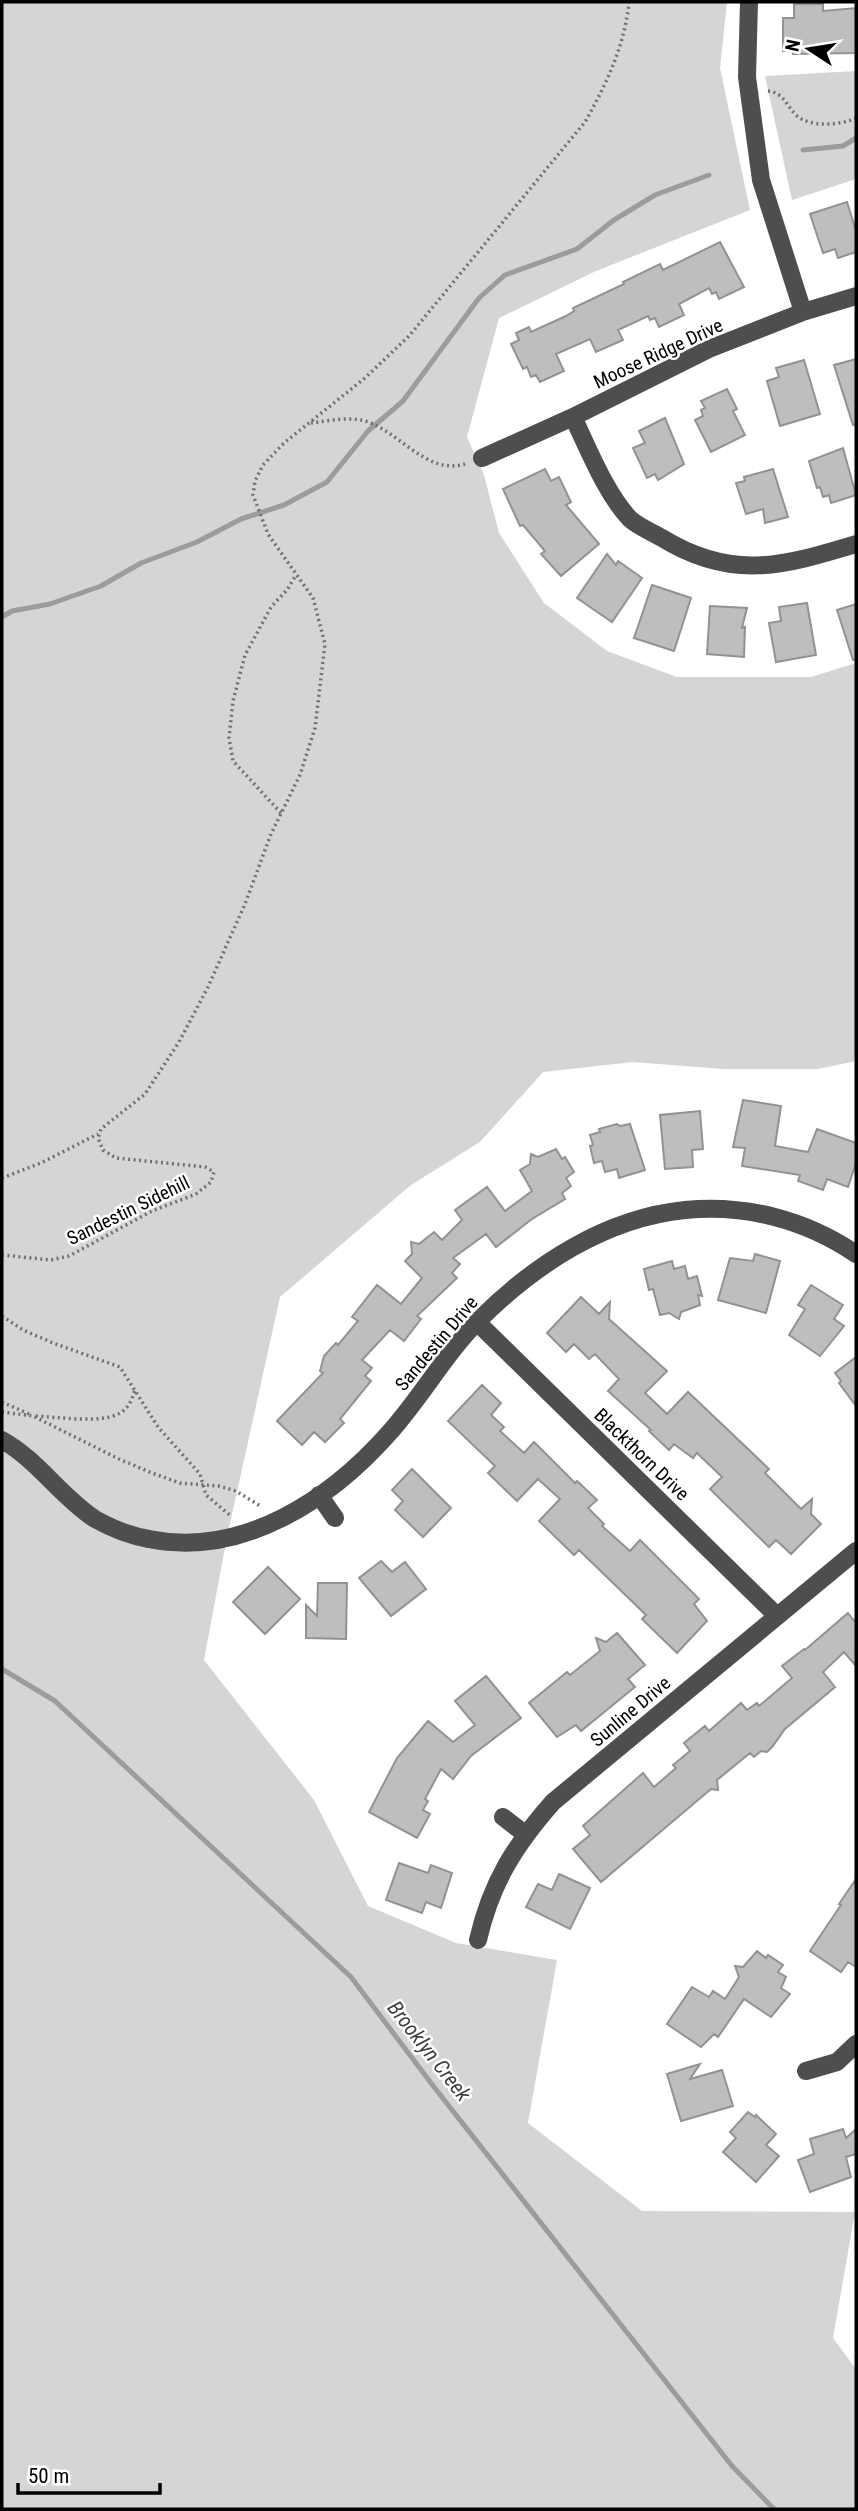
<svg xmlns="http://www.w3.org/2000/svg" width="858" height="2511" viewBox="0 0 858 2511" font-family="'Roboto Condensed',sans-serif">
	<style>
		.green { fill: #d5d5d5 }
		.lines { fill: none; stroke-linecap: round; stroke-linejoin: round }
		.stream { stroke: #9c9c9c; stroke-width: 5 }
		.building { fill: #bebebe; stroke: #929292; stroke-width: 2 }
		.path { stroke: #707070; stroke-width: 3.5; stroke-dasharray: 2 3.5; stroke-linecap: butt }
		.minor { stroke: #4e4e4e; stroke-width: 18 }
		.labels { text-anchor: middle; stroke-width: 5; stroke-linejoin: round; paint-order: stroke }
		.street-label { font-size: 19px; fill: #000; stroke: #fff }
		.water-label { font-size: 21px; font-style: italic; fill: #3d3d3d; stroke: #fff }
	</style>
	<rect width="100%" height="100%" fill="#fff"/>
	<path class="green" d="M2 2H727L720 68 750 210 596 271 499 318 467 437 484 475 499 533 544 603 607 651 677 677H811L856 663V1061L818 1069H723L633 1062 543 1072 480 1142 411 1185 280 1297 227 1537 204 1660 314 1800 368 1906 456 1943 557 1960 528 2123 642 2211 855 2212 833 2338 856 2369V2509H2Z
		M856 71V179L792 200 765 76Z"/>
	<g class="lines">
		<path class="stream" d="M803 150 843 146 856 138
			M2 617 12 611 50 604 101 586 141 563 197 542 241 519 284 505 327 482 368 431 403 401 479 298 505 275 577 249 614 220 655 195 709 175
			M2 1669 55 1701 351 1977 434 2087 732 2466 774 2509"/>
	</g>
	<path class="building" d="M794 4H823V11L856 8V53L793 54 792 50 783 51V18H794Z
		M847 202 856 231V252L838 258 835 249 823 253 810 214Z
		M720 242 744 287 719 299 716 292 712 294 709 288 679 304 684 315 659 327 655 318 650 320 648 316 618 330 623 340 596 352 590 339 556 354 564 371 540 382 536 375 531 377 527 367 523 369 511 344 519 340 516 333 529 327 531 332 566 316 574 311 573 308 624 284 623 282 660 264 663 270Z
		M856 359V424L853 425 834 365Z
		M804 360 820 414 780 426 767 381 779 377 776 368Z
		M727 389 737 409 733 411 745 435 711 452 695 420 703 416 701 410 705 408 701 401Z
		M665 418 684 464 658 480 655 474 647 478 633 448 645 443 639 431Z
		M843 448 856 495 831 503 829 495 823 497 820 487 817 488 809 461Z
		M545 469 551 481 559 477 571 502 566 505 599 544 561 576 541 554 545 551 523 525 520 526 503 489Z
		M773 469 788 517 765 523 763 509 746 514 736 483 745 481 744 477Z
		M607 554 616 565 618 561 642 578 612 622 577 598Z
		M652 585 691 598 674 651 634 638Z
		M807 603 816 655 776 662 769 623 781 621 779 607Z
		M856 604V660H853L837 610Z
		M710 606 747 608 742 628 745 627 744 657 707 654Z
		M743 1100 781 1106 775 1146 808 1152 817 1129 856 1143V1163L848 1187 827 1179 823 1190 798 1181 800 1175 742 1166 745 1148 733 1147Z
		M700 1111 703 1149 692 1150 693 1167 665 1169 660 1115Z
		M617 1124 620 1126 630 1124 645 1170 619 1178 617 1169 605 1172 602 1161 594 1163 590 1146 593 1145 590 1135 600 1132 599 1129Z
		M556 1149 562 1159 565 1157 574 1172 566 1178 571 1186 562 1193 565 1199 532 1219 496 1247 486 1234 453 1258 460 1264 452 1273 457 1278 417 1316 421 1319 404 1341 390 1330 362 1360 372 1368 365 1376 371 1381 340 1419 344 1423 325 1442 314 1432 302 1445 277 1421 323 1373 320 1371 324 1356 336 1343 338 1345 358 1321 352 1317 377 1285 401 1304 422 1278 405 1261 412 1254 411 1242 419 1244 434 1232 442 1240 462 1220 455 1210 487 1187 505 1211 532 1191 520 1170 530 1164 531 1154 538 1157Z
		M755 1254 780 1261 766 1313 718 1300 730 1258 753 1261Z
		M672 1261 674 1269 685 1266 688 1279 697 1276 702 1296 698 1295 700 1305 681 1312 679 1319 669 1313 660 1315 653 1289 649 1290 644 1269Z
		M811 1285 843 1305 834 1319 844 1326 820 1356 789 1335 805 1309 798 1305Z
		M581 1297 599 1314 610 1302 609 1319 667 1371 645 1393 667 1414 688 1392 769 1469 765 1473 801 1509 812 1499 811 1514 821 1524 791 1554 776 1540 769 1547 710 1489 722 1477 697 1453 693 1458 674 1444 669 1450 649 1431 651 1430 608 1391 619 1379 595 1354 589 1359 574 1344 566 1352 547 1333Z
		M856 1357V1406L839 1383 841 1381 835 1373Z
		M482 1385 501 1403 491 1415 504 1427 500 1431 524 1453 534 1442 575 1483 577 1481 597 1500 588 1508 604 1524 602 1526 630 1551 640 1540 699 1599 694 1604 707 1621 677 1653 642 1619 646 1615 579 1550 574 1555 539 1521 560 1499 538 1479 517 1501 488 1473 495 1466 448 1421Z
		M412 1469 451 1508 423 1537 395 1510 403 1501 392 1490Z
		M381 1561 392 1572 405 1562 426 1589 391 1616 359 1578Z
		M268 1567 300 1599 265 1634 233 1602Z
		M318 1583H347L346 1639 306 1638V1605L317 1616Z
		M848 1613 856 1623V1666L844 1652 823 1672 835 1687 785 1729 772 1747 767 1752 761 1751 754 1757 750 1753 717 1780 718 1790 711 1789 601 1882 573 1849 590 1835 583 1826 643 1773 654 1787 676 1768 673 1765 690 1751 684 1743 705 1726 709 1731 741 1703 747 1710 757 1703 759 1706 792 1678 782 1666 804 1649 805 1650Z
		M617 1633 645 1665 628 1679 635 1687 581 1731 576 1725 557 1737 529 1703 567 1672 570 1675 600 1651 596 1638 606 1642Z
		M486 1676 521 1718 471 1756 453 1779 441 1769 425 1799 428 1801 423 1810 430 1814 417 1838 369 1812 397 1758 428 1721 453 1742 475 1725 455 1701Z
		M399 1863 428 1873 431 1865 452 1873 441 1908 426 1902 422 1913 386 1900Z
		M559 1874 590 1888 570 1929 526 1907 538 1884 552 1890Z
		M856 1879V1967L848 1962 841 1972 810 1951 841 1905 839 1904Z
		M757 1951 766 1958 768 1955 783 1965 778 1972 786 1977 781 1988 790 1994 771 2017 744 1999 718 2037 714 2034 701 2047 667 2024 692 1987 709 1997 713 1991 725 1999 739 1977 735 1966 743 1967Z
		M700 2064 690 2079 722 2070 733 2106 681 2121 667 2074Z
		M748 2112 755 2117 756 2115 776 2134 766 2145 779 2156 756 2182 723 2152 736 2138 730 2132Z
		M843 2129 846 2138 856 2129V2154L846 2157 851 2177 810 2192 798 2160 814 2154 810 2139Z"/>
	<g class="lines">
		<path class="path" d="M768 91C784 93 786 105 796 115 809 128 842 125 856 118
			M311 423C327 421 345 417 361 420 398 428 425 476 465 464
			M281 813 233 761 229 738 233 701 245 655 271 607 287 590 296 575
			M2 1178 41 1163 98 1134
			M2 1255 51 1260 69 1256 152 1211 196 1194 211 1182 214 1172 205 1167 116 1158 103 1150 98 1138 101 1129 145 1094 179 1042 208 987 245 904 271 834 300 775 315 728 325 644 313 598 268 534 253 495 255 481 263 465 284 443 365 378 409 336 585 122C606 85 625 45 629 2
			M2 1316 23 1330 53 1343 120 1367 158 1427 200 1474 206 1495 232 1517
			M2 1402 29 1414
			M2 1412 33 1416 119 1459 152 1473 180 1483 219 1486 236 1491 262 1507
			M36 1416C57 1417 102 1424 120 1413 129 1408 132 1399 135 1390"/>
		<path class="minor" d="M749 2 747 77 761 180 803 312
			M573 417C588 448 606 494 630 519 639 527 652 532 662 538 732 581 783 566 856 544
			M482 458 573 417 709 349 803 312 856 296
			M477 1322 777 1616
			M2 1440C38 1460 61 1497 95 1519 111 1528 131 1536 149 1539 243 1558 331 1499 390 1432 422 1396 445 1354 479 1320 535 1264 606 1218 685 1210 746 1204 806 1220 856 1254
			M319 1495 335 1518
			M503 1817 525 1834
			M478 1940C491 1883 515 1845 553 1802L856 1551
			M806 2071 837 2062 856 2044"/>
	</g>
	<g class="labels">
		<g class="street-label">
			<text transform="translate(658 353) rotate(-25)" y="7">Moose Ridge Drive</text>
			<text transform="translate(128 1210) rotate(-26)" y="7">Sandestin Sidehill</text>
			<text transform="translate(436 1343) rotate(-50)" y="7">Sandestin Drive</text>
			<text transform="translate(642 1454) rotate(44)" y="7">Blackthorn Drive</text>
			<text transform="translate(630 1711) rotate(-40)" y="7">Sunline Drive</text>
		</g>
		<g class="water-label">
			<text transform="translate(429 2051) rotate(52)" y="7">Brooklyn Creek</text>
		</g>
	</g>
	<rect width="858" height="2511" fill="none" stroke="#000000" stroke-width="7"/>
	<g transform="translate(809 49) rotate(282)" stroke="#ffffff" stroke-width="5" paint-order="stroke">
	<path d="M0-5L12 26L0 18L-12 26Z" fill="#000000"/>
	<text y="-10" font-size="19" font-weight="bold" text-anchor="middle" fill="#000000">N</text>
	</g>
	<path d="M18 2483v10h142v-10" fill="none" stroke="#000000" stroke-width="3.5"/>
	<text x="28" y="2483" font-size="21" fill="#000000" stroke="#ffffff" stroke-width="5" paint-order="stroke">50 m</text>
</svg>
